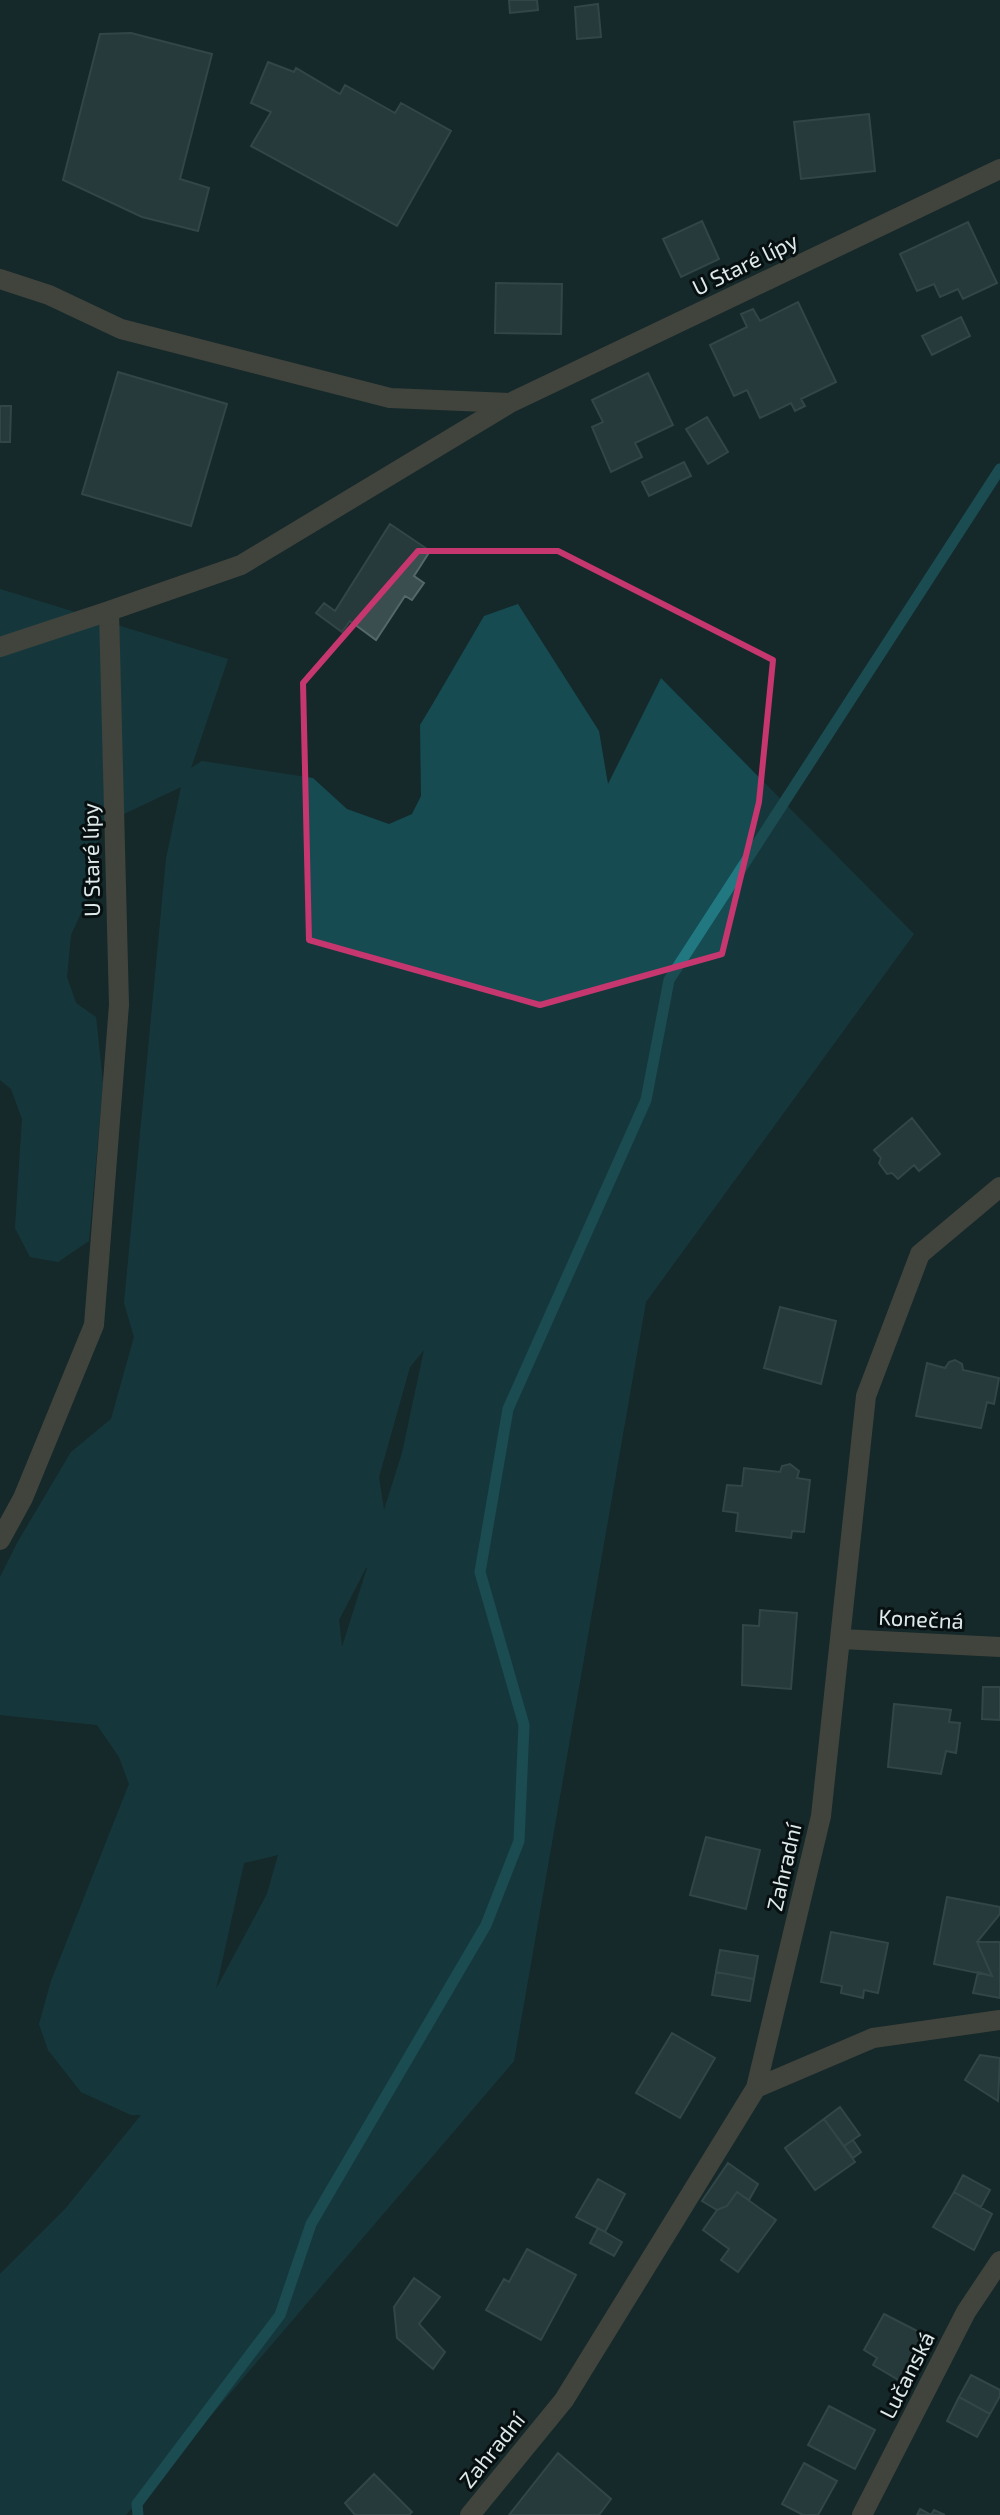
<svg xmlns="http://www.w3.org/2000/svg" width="1000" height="2515" viewBox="0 0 1000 2515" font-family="'Exo 2',sans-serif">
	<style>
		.green { fill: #164b51; fill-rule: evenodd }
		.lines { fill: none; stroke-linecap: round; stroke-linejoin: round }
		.stream { stroke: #227881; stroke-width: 11 }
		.building { fill: #3a4e50; stroke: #54686a; stroke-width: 2 }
		.minor { stroke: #756652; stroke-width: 20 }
		.marked { fill: none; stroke: #c63770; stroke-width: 6; stroke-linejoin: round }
		.labels { text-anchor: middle; stroke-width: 6; stroke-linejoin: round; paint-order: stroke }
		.street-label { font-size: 22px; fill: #dee9ea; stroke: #070f10 }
	</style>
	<rect width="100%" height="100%" fill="#15282a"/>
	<path class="green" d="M0 589 228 659 191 768 202 761 313 778 347 809 389 824 412 814 421 796 420 725 432 705 484 616 518 604 599 731 608 784 661 678 914 934 646 1302 514 2061 126 2515H0V2274L65 2209 141 2115H131L81 2092 48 2050 39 2024 51 1981 129 1784 119 1757 97 1725 0 1715V1577L17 1543 71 1452 111 1419 134 1337 124 1303 166 859 181 787 88 831 100 843 91 891 71 935 67 977 76 1003 96 1017 103 1083 89 1241 58 1262 30 1257 15 1228 22 1119 11 1089 0 1080ZM424 1350 402 1453 384 1510 379 1477 410 1367ZM366 1568H367L342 1647 339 1620ZM278 1855 267 1894 216 1989 244 1863Z"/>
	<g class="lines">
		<path class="stream" d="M138 2515 137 2504 280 2315 311 2224 486 1925 519 1841 524 1725 480 1572 508 1409 646 1100 669 980 1000 469"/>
	</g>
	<path class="building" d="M509 0H537L538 10 510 13Z
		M598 4 601 37 577 39 575 7Z
		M131 33 212 54 180 179 209 188 198 231 142 217 63 180 100 34Z
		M268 62 294 72 296 68 340 94 345 85 395 113 401 103 451 131 397 226 251 146 271 112 251 103Z
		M869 114 875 171 801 179 794 122Z
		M702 221 719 259 681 277 663 239Z
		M968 222 997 283 963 299 958 289 940 297 934 284 917 291 900 254Z
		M496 283 562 284 561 334 495 333Z
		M798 302 836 382 801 399 805 406 795 411 791 403 760 418 747 390 734 396 710 345 747 327 741 314 753 309 760 321Z
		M961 317 970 336 932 355 922 336Z
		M118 372 227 404 191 526 82 494Z
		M648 373 673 425 635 443 642 457 611 472 592 427 603 422 592 400Z
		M0 406H11L10 442H0Z
		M707 417 728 452 708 464 686 429Z
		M684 462 691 476 649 496 642 482Z
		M390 524 430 551 414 576 424 583 412 600 405 596 376 640 350 621 342 632 316 613 324 603 335 611Z
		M912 1118 940 1154 919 1171 914 1165 898 1179 892 1173 887 1174 879 1163 881 1158 874 1150Z
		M780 1307 836 1321 821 1384 764 1368Z
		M955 1360 962 1364 963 1370 999 1378 994 1404 987 1402 981 1428 916 1416 927 1363 945 1368 949 1362Z
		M790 1464 799 1471 797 1478 810 1480 804 1532 792 1531 791 1538 736 1531 738 1513 723 1511 727 1485 742 1486 744 1468 780 1472 782 1466Z
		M760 1610 797 1613 791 1689 742 1685 743 1625 759 1626Z
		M983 1687H1000V1720L982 1719Z
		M894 1704 951 1710 949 1722 960 1723 956 1753 946 1751 941 1774 888 1767Z
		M706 1837 760 1850 746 1909 690 1895Z
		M947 1897 1000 1907V1914L977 1942 992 1976 934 1964Z
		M831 1932 888 1943 878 1993 864 1990 863 1998 841 1993 842 1986 821 1982Z
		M977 1942H1000V1998L973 1993 978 1972 992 1976Z
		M720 1950 758 1956 754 1979 716 1972Z
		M716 1972 754 1979 750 2001 712 1995Z
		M672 2033 715 2058 680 2118 636 2093Z
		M980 2055 1000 2058 998 2101 965 2080Z
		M840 2107 860 2135 844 2146 824 2119Z
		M824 2119 855 2162 815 2190 785 2148Z
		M853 2140 861 2152 853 2158 844 2146Z
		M728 2163 758 2184 749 2200 737 2192 727 2206 717 2210 702 2201Z
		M963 2175 990 2190 981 2207 954 2192Z
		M598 2179 625 2194 605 2232 576 2217Z
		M737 2192 776 2220 738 2272 721 2260 729 2249 703 2230 717 2210 727 2206Z
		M954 2192 992 2214 974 2250 933 2227Z
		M598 2228 622 2242 614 2256 590 2243Z
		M527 2249 576 2275 541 2340 486 2310 504 2279 509 2282Z
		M414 2278 440 2297 419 2324 445 2352 433 2369 397 2338 394 2307Z
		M884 2314 927 2336 902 2382 873 2365 877 2358 864 2350Z
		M971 2375 1000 2390V2396L990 2414 959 2397Z
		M959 2397 990 2414 977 2437 947 2421Z
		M829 2406 875 2430 855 2469 808 2445Z
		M558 2453 611 2499 599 2515H509Z
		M804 2463 837 2481 818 2515H803L782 2504Z
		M374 2474 412 2512 409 2515H355L345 2503Z
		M920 2509 931 2515 934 2510 945 2515H917Z"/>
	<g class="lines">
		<path class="minor" d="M0 279 49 295 121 329 390 398 510 403
			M0 647 109 611
			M0 1540 23 1498 94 1325 119 1005 109 611 241 565 510 403 1000 169
			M841 1639 1000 1647
			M756 2088 873 2038 1000 2020
			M470 2515 564 2400 756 2088 821 1816 866 1396 920 1254 1000 1187
			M862 2515 966 2312 1000 2261"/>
	</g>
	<path d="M0 0H1000V2515H0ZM418 551H558L773 660 759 802 722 954 540 1005 309 940 303 683Z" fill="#15282a" fill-opacity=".55" fill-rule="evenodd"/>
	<path class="marked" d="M418 551H558L773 660 759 802 722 954 540 1005 309 940 303 683Z"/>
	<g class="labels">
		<g class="street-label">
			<text transform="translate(745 264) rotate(-26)" y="8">U Staré lípy</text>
			<text transform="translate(91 860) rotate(-91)" y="8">U Staré lípy</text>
			<text transform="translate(921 1619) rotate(3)" y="8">Konečná</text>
			<text transform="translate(784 1867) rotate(-77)" y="8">Zahradní</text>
			<text transform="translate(907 2375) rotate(-63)" y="8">Lučanská</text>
			<text transform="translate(492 2450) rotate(-51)" y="8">Zahradní</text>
		</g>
	</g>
</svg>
